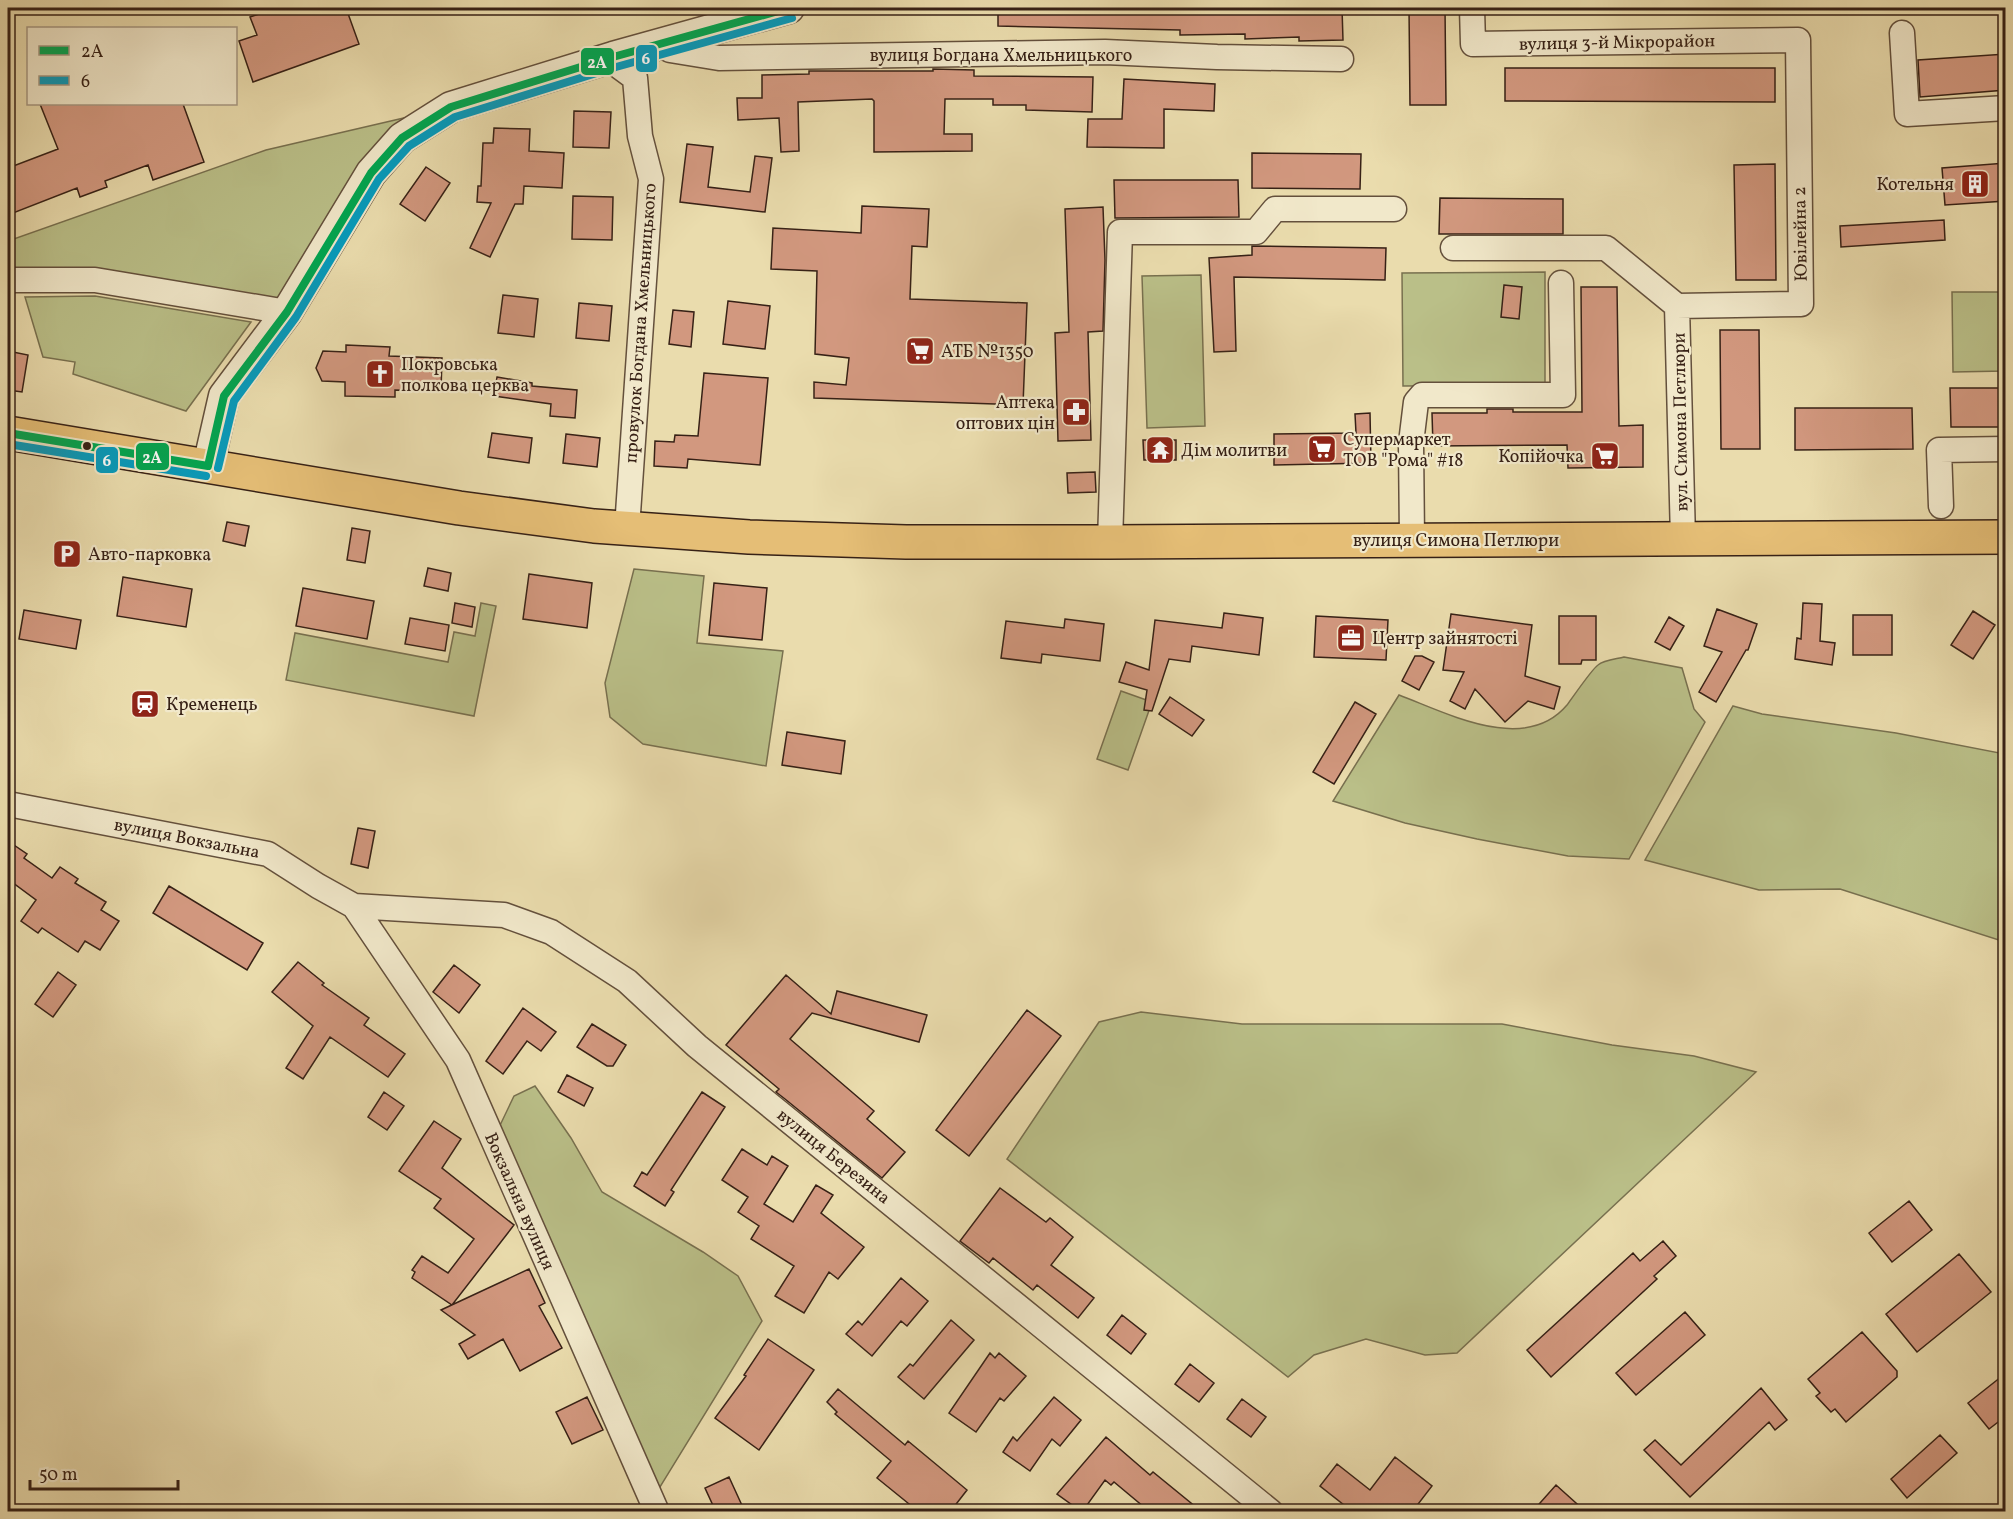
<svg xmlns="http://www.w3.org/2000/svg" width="2013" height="1519" viewBox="0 0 2013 1519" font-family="Vollkorn,serif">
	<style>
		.green { fill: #babf88; stroke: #78704f; stroke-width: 1.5 }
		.building { fill: #d2987f; stroke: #372116; stroke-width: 1.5 }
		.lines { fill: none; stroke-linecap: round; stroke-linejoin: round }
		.minor-casing { stroke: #64503c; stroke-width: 27 }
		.tertiary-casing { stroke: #64503c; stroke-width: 33 }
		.trunk-casing { stroke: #372116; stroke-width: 36 }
		.minor { stroke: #f1e8ca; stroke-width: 24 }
		.tertiary { stroke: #f1e8ca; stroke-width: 30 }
		.trunk { stroke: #e5be76; stroke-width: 33 }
		.bus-1-casing { stroke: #f1e8ca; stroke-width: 12 }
		.bus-2-casing { stroke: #f1e8ca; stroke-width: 12 }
		.bus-1 { stroke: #00a651; stroke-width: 8 }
		.bus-2 { stroke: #069bbc; stroke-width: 8 }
		.bus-dot { fill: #372116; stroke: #f1e8ca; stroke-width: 2 }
		.labels { text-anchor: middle; stroke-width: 4.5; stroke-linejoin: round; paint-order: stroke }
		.street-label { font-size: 18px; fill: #372116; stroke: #f1e8ca }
		.poi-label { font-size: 18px; fill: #372116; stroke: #f1e8ca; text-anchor: start }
		.line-badge { stroke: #f1e8ca; stroke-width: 2 }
		.badge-label { font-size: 16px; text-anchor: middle; font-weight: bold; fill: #fff }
	</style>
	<rect width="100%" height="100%" fill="#eadcad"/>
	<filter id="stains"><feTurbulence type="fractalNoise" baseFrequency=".00333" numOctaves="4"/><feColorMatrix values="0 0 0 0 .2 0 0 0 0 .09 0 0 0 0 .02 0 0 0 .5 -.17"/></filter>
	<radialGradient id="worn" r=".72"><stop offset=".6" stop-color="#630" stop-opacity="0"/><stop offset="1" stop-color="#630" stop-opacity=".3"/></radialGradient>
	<path class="green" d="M451 107 402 138 287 312 8 280V241L266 150Z
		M1545 272V385L1403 386 1402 273Z
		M1201 275 1205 426 1147 428 1142 276Z
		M1952 292H2005V371L1953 372Z
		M95 296 251 322 186 411 73 374 75 362 43 357 25 297Z
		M634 569 704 576 697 643 783 651 766 766 643 744 610 717 605 683Z
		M481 603 496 606 474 716 286 680 295 633 448 662 454 632 475 636Z
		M1624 657 1682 668 1694 709 1705 722 1629 859 1568 856 1477 839 1405 823 1333 801 1399 695C1447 713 1525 755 1567 705 1573 697 1592 669 1598 665 1604 660 1617 659 1624 657Z
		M1121 691 1152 702 1128 770 1097 759Z
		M1733 706 1762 714 1896 733 2005 754V942L1840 889 1759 890 1645 860Z
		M1141 1012 1242 1024H1502L1612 1045 1694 1056 1756 1072 1457 1353 1425 1355 1366 1339 1314 1355 1288 1377 1007 1159 1099 1022Z
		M535 1086 571 1138 602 1192 703 1252 738 1276 762 1321 652 1500 493 1140 514 1096Z"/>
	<path class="building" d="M277 8H346L359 44 253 82 239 41 257 35 250 17Z
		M998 8H1342L1343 40 1299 41V37L1245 39V34L1180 35V30L998 26Z
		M1409 8H1445L1446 105H1410Z
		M2006 54V90L1920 97 1918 60Z
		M1505 68H1775V102L1505 101Z
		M933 69 974 70V76L1093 77 1092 112 1026 110V105H993V99H945L944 134H972V151L874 152V101L872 99 798 102 799 151 781 152 779 118 738 120 737 98H762V75L809 74V71H933Z
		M1124 79 1215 84 1214 111 1164 109V148L1087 147 1088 119H1122Z
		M40 104H183L204 162 153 180 148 165 105 181 107 187 80 197 77 188 8 215V168L58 149Z
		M574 111 611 112 609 148 573 147Z
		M494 128 530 129 529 151 564 153 562 188 524 186 523 204H515L490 257 470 248 491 203 477 202 478 186H481L483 143H493Z
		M687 144 713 147 708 187 750 192 755 156 772 158 765 212 680 202Z
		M1252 153 1361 154 1360 189 1252 188Z
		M2006 163V201L1945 205 1942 168Z
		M1775 164 1776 280H1736L1734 165Z
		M426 167 450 183 425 221 400 204Z
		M1114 180H1238L1239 217 1115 218Z
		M573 196 613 197 612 240 572 239Z
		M1440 198 1563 199V234H1439Z
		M862 206 929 209 927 247 912 246 910 299 1027 303 1023 405 814 398V382L846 385 849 358 815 354 817 271 771 269 773 228 861 233Z
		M1103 207 1105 260 1103 331 1088 332 1091 440 1058 441 1055 333 1069 332 1065 209Z
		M1944 220 1945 240 1841 247 1840 226Z
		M1252 246 1386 248 1385 280 1234 277 1236 351 1214 352 1209 258 1252 255Z
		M1504 285 1522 287 1519 319 1501 317Z
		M1581 287H1617L1619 426 1643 425V467L1568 468 1567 445 1433 446 1432 413H1487V409H1513V412H1582Z
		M503 295 538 299 534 337 498 333Z
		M728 301 770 306 765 349 723 344Z
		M579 303 612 306 609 341 576 338Z
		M673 310 694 312 691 347 669 344Z
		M1720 330H1759L1760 449H1721Z
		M346 345 390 347 389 356 442 358 441 391 395 390V397L345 396V382L322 381 316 368 323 351 346 352Z
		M8 351 28 355 22 392 8 390Z
		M704 373 768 378 760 465 688 459 687 468 654 466 655 441 674 442 675 435 698 436Z
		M497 377 532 383V386L577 390 575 418 550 416 551 404 494 396Z
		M1950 388H2006V427H1951Z
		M1795 408H1912L1913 449 1795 450Z
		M1370 413 1371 463 1274 465V434L1356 433 1355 414Z
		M492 433 532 438 529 463 488 457Z
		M566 434 600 438 597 467 563 463Z
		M1143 440H1176V460H1144Z
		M1095 472 1096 492 1068 493 1067 473Z
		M227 522 249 526 245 546 223 541Z
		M352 528 370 531 365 563 347 560Z
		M428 568 451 573 448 591 424 586Z
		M529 574 592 583 587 628 523 619Z
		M123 577 192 589 186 627 117 616Z
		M714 583 767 588 762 640 709 635Z
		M303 588 374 601 367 639 296 626Z
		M455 603 475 607 472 627 452 623Z
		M1803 603 1822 604 1820 641 1835 643 1832 665 1795 659 1797 638 1801 639Z
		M1717 609 1757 624 1748 650H1746L1716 702 1699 692 1722 652 1704 646Z
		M24 610 81 620 76 649 19 639Z
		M1973 611 1995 625 1973 659 1951 645Z
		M1224 613 1263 618 1259 655 1192 646 1190 662 1169 659 1152 711 1144 710 1147 690 1119 682 1126 662 1149 670 1155 620 1222 628Z
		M1451 614 1532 625 1525 676 1560 687 1554 709 1528 701 1505 722 1475 689 1465 709 1450 701 1464 672 1443 670Z
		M1853 615H1892V655H1853Z
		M1316 616 1388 620 1386 660 1314 657Z
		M1559 616H1596V660H1582L1581 664H1559Z
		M1669 617 1684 626 1670 650 1655 642Z
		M410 618 449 625 445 651 405 644Z
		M1065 619 1104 624 1100 661 1042 654 1041 663 1001 658 1006 621 1064 628Z
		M1415 656H1422L1434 662 1419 690 1402 681Z
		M1170 697 1204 720 1192 736 1159 714Z
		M1355 702 1376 714 1334 784 1313 772Z
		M787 732 845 741 841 774 782 765Z
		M358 828 375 831 368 868 351 864Z
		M8 841 27 854 24 858 52 878 60 867 78 879 75 883 106 902 101 910 119 921 100 950 85 941 78 952 42 928 38 933 21 921 36 900 9 880 8 883Z
		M169 886 263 943 247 970 153 913Z
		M298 962 324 983 322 985 369 1018 364 1025 405 1054 388 1077 330 1037 303 1079 286 1068 313 1026 272 992Z
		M454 965 480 985 459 1013 433 992Z
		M58 972 76 985 53 1017 35 1004Z
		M786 975 831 1014 837 991 927 1015 919 1042 812 1013 790 1039 874 1111 867 1119 905 1152 882 1178 785 1099 776 1092 779 1089 726 1045Z
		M523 1008 556 1032 541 1051 527 1041 503 1074 486 1061Z
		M1027 1010 1061 1036 969 1156 936 1130Z
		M592 1024 626 1045 613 1066H607L577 1047Z
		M567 1075 593 1088 584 1106 558 1092Z
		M384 1092 404 1106 387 1130 368 1117Z
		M702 1092 725 1107 671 1190 674 1192 665 1206 634 1186 642 1172 647 1175Z
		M434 1121 461 1139 442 1168 514 1225 452 1305 412 1278 415 1272 412 1270 422 1256 448 1273 474 1239 434 1208 441 1199 399 1171Z
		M742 1149 767 1165 772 1156 788 1166 764 1204 793 1222 816 1185 833 1195 821 1213 864 1247 838 1279 829 1272 804 1313 775 1296 794 1266 751 1239 759 1226 738 1212 748 1197 722 1180Z
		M1000 1188 1046 1222 1050 1218 1073 1237 1051 1265 1094 1298 1078 1318 1037 1285 1033 1290 993 1258 989 1263 960 1241Z
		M1909 1201 1932 1230 1892 1262 1869 1233Z
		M1663 1241 1676 1256 1654 1276 1657 1279 1551 1377 1527 1350 1633 1253 1640 1261Z
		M1959 1254 1991 1292 1917 1352 1886 1314Z
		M529 1269 545 1303 539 1306 562 1348 520 1371 503 1339 468 1359 459 1344 475 1335 441 1310Z
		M901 1278 928 1301 907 1326 901 1321 872 1356 846 1334 858 1321 862 1325Z
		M1685 1312 1705 1335 1636 1395 1616 1373Z
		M1122 1315 1146 1334 1131 1354 1107 1335Z
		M951 1320 974 1340 924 1399 898 1377 910 1364 913 1366Z
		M1862 1332 1897 1371V1377L1846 1422 1835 1409 1831 1412 1816 1396 1820 1393 1808 1379Z
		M768 1339 814 1370 759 1450 715 1418 746 1376 744 1375Z
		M990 1353 995 1358 999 1353 1026 1376 1004 1401 1000 1398 976 1432 949 1413Z
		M1190 1364 1214 1383 1199 1402 1175 1384Z
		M2006 1373V1416L1989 1429 1968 1403Z
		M1761 1388 1787 1420 1775 1430 1769 1422 1690 1497 1644 1450 1655 1440 1681 1465Z
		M838 1389 905 1445 908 1441 967 1490 950 1512H919L877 1478 891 1461 835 1414 837 1412 827 1402Z
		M587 1397 603 1430 572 1444 556 1412Z
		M1054 1397 1081 1420 1060 1446 1052 1439 1030 1471 1003 1452 1013 1437 1017 1441Z
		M1242 1399 1266 1417 1251 1437 1227 1419Z
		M1940 1435 1957 1453 1907 1498 1891 1479Z
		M1106 1437 1150 1475 1153 1472 1202 1512H1150L1114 1482 1111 1485 1105 1480 1082 1512 1057 1494Z
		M1395 1457 1432 1486 1412 1512H1353L1320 1486 1337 1464 1370 1490Z
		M729 1477 745 1512H716L705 1488Z
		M1556 1485 1586 1512H1532Z"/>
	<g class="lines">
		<g class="minor-casing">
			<path id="minor" d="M1472 8 1473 44 1798 40 1801 304 1677 306
				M1902 33 1907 114 2006 108
				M665 43 670 50 719 58 1105 52 1217 57 1341 59
				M613 57 620 67 635 78 640 136 651 179 627 528
				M1453 248H1606L1677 306
				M8 280H95L287 312
				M1677 306 1683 539
				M1941 506 1939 450 2006 449
				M1412 540 1411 443 1416 402 1422 395H1563L1561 283
				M1110 542 1120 232H1256L1275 209H1394
				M8 804 268 854 318 886 354 906 504 915 551 932 627 981 697 1046 1271 1512
				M354 906 458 1060 657 1512"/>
		</g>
		<g class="tertiary-casing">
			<path id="tertiary" d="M208 466 224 396 287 312 371 173 402 138 451 107 613 57 789 8"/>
		</g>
		<g class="trunk-casing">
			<path id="trunk" d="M8 433 459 508 594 526 749 537 906 542H1110L2006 537"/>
		</g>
		<use href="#minor" class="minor"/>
		<use href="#tertiary" class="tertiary"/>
		<use href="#trunk" class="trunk"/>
		<g class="bus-1-casing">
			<path id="bus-1" d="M8 433 208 466
				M208 466 224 396 287 312 371 173 402 138 451 107 613 57 789 8"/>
		</g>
		<g class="bus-2-casing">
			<path id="bus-2" d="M8 444 206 476
				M218 468 234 401 296 317 379 179 409 146 455 117 616 67 792 18"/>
		</g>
		<use href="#bus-1" class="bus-1"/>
		<use href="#bus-2" class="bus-2"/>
	</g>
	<defs>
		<g id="building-square" transform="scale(1.5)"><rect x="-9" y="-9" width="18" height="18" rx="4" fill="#8f2418" stroke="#f1e8ca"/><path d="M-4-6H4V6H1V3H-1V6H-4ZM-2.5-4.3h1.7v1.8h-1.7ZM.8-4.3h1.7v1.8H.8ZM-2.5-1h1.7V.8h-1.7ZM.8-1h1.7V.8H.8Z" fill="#fff"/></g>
		<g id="supermarket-square" transform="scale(1.5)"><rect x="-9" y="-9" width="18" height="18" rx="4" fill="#8f2418" stroke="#f1e8ca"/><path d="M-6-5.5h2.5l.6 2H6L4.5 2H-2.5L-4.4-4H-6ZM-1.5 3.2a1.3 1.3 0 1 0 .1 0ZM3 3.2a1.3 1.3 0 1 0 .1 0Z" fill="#fff"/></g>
		<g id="church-square" transform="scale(1.5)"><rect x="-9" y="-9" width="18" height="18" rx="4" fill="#8f2418" stroke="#f1e8ca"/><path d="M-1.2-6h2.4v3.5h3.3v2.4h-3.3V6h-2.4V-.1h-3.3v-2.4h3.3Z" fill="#fff"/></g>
		<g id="pharmacy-square" transform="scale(1.5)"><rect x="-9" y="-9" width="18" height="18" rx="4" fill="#8f2418" stroke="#f1e8ca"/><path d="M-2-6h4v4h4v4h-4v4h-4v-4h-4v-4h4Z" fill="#fff"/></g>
		<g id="temple-square" transform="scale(1.5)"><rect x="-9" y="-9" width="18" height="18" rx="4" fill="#8f2418" stroke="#f1e8ca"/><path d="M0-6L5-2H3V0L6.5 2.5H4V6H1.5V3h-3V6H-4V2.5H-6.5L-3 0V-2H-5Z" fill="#fff"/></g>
		<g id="parking-square" transform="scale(1.5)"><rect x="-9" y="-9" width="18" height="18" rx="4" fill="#8f2418" stroke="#f1e8ca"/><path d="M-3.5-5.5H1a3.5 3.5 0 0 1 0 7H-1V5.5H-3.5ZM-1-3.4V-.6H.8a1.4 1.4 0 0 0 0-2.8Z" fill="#fff"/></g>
		<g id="office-square" transform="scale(1.5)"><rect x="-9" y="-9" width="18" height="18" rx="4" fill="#8f2418" stroke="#f1e8ca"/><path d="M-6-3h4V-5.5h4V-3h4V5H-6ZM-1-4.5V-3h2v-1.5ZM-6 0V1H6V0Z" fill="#fff"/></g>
		<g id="station-square" transform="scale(1.5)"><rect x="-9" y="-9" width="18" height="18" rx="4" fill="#8f2418" stroke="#f1e8ca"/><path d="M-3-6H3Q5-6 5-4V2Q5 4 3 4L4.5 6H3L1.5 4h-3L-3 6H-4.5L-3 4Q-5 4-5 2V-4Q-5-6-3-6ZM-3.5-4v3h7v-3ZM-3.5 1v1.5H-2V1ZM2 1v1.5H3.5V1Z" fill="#fff"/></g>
	</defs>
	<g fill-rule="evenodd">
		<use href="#building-square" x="1975" y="184"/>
		<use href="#supermarket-square" x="920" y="351"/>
		<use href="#church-square" x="380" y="374"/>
		<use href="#pharmacy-square" x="1076" y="412"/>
		<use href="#supermarket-square" x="1322" y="449"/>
		<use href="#temple-square" x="1160" y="450"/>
		<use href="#supermarket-square" x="1605" y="456"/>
		<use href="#parking-square" x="67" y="554"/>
		<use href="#office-square" x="1351" y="638"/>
		<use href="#station-square" x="145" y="704"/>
	</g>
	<circle class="bus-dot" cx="87" cy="446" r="5"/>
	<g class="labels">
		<g class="street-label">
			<text transform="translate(1617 42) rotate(-1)" y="6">вулиця 3-й Мікрорайон</text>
			<text x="1001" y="61">вулиця Богдана Хмельницького</text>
			<text transform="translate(1800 234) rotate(-91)" y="6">Ювілейна 2</text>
			<text transform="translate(640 323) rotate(-86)" y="6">провулок Богдана Хмельницького</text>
			<text transform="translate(1680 422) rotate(-91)" y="6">вул. Симона Петлюри</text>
			<text x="1456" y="546">вулиця Симона Петлюри</text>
			<text transform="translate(187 838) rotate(11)" y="6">вулиця Вокзальна</text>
			<text transform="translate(834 1156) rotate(39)" y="6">вулиця Березина</text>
			<text transform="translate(520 1201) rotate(66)" y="6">Вокзальна вулиця</text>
		</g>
		<g class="poi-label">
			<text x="1954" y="190" text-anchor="end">Котельня</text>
			<text x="941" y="357">АТБ №1350</text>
			<text x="401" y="370">Покровська<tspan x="401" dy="21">полкова церква</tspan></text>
			<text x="1055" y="408" text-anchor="end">Аптека<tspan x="1055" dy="21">оптових цін</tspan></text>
			<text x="1343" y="445">Супермаркет<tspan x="1343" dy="21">ТОВ "Рома" #18</tspan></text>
			<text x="1181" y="456">Дім молитви</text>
			<text x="1584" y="462" text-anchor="end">Копійочка</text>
			<text x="88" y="560">Авто-парковка</text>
			<text x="1372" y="644">Центр зайнятості</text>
			<text x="166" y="710">Кременець</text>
		</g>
	</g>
	<g class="line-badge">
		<rect x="635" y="44" width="23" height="29" rx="6" fill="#069bbc"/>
		<rect x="580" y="47" width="35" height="29" rx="6" fill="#00a651"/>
		<rect x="135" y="442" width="35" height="29" rx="6" fill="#00a651"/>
		<rect x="95" y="446" width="24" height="28" rx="6" fill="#069bbc"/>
	</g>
	<g class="badge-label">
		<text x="646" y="64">6</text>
		<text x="597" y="68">2A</text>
		<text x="152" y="463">2A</text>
		<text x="107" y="466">6</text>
	</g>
	<rect width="2013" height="1519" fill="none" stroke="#eadcad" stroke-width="30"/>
	<rect x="9" y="9" width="1995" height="1501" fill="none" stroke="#372116" stroke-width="3"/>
	<rect x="15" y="15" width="1983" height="1489" fill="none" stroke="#372116" stroke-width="1.5"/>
	<rect x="27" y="27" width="210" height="78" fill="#f1e8ca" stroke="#a79882" stroke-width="1.5"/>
	<rect x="39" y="46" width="30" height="9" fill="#00a651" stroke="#a79882" stroke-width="1.5"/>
	<text x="81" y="57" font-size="18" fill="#372116">2A</text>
	<rect x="39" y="76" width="30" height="9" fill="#069bbc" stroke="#a79882" stroke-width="1.5"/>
	<text x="81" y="87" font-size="18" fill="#372116">6</text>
	<path d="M30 1480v9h148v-9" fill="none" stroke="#372116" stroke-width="3"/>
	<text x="39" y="1480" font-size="18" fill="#372116" stroke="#f1e8ca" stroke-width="4.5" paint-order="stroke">50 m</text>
	<rect width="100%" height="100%" filter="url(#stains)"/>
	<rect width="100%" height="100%" fill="url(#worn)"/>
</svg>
